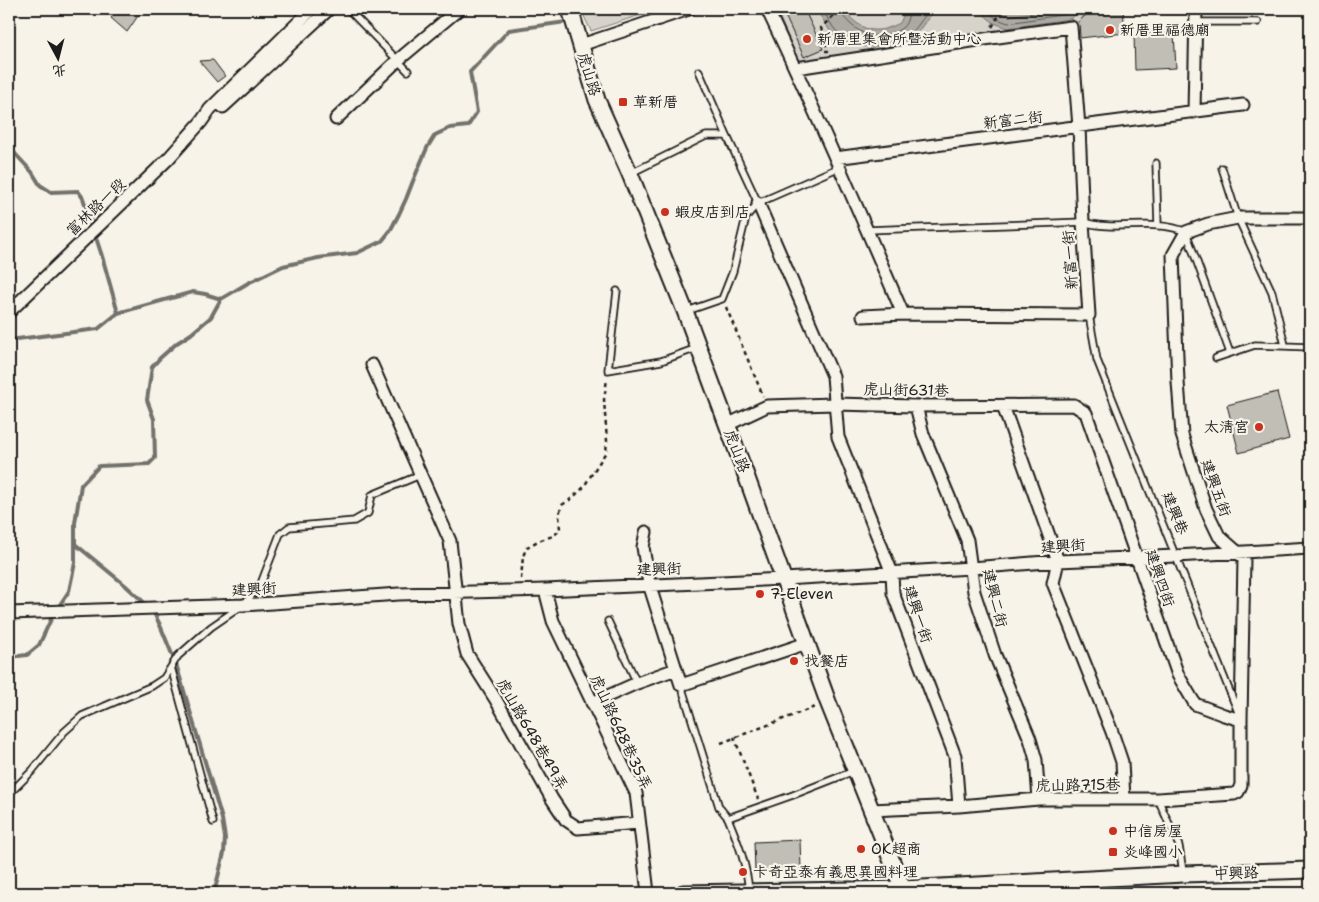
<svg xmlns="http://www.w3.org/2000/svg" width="1319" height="902" viewBox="0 0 1319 902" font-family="'Shantell Sans','LXGW WenKai TC',sans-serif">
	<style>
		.green { fill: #d7d3cb; stroke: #7a7874 }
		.water { fill: #aca9a2; stroke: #72716c }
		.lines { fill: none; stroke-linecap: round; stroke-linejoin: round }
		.shore { stroke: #565452; stroke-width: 1 }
		.stream { stroke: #72716c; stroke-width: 4 }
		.building { fill: #c0beb5; stroke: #1c1c1c }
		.service-casing { stroke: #1c1c1c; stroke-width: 9 }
		.minor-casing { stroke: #1c1c1c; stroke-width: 15 }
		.tertiary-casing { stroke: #1c1c1c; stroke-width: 19 }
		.path { stroke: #1c1c1c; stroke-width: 2.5; stroke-dasharray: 4 4; stroke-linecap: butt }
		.service { stroke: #f7f3e8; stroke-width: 5.5 }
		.minor { stroke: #f7f3e8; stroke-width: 11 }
		.tertiary { stroke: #f7f3e8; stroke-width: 15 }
		.poi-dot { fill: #c8321e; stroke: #f7f3e8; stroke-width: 2 }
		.labels { text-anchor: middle; stroke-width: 4.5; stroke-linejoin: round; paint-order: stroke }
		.poi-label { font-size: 15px; fill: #1c1c1c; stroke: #f7f3e8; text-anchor: start }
		.street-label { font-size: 15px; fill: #1c1c1c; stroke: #f7f3e8 }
	</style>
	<rect width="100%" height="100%" fill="#f7f3e8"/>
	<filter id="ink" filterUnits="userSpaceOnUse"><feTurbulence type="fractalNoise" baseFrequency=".02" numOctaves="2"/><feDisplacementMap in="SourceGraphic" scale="10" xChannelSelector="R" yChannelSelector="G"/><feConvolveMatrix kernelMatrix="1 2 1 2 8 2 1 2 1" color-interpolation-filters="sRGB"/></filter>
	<g filter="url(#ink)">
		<path class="green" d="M583 9H659L591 31 581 10Z
			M776 9H1090L1078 22 799 62Z"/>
		<path class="water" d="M816 9H843C861 31 874 36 900 23L906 9H939L931 15 912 39 890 45 868 47 849 44 834 37Z
			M977 9H1083L1070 19 1008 28 994 23Z"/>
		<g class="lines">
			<path class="shore" d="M822 9C827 16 831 26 837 32 850 45 893 44 908 35 917 30 923 16 931 9
				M840 9C841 19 862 35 872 36 882 36 896 34 903 27 907 24 909 14 910 9
				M985 9 997 19 1008 23 1068 14 1076 9
				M995 9 1000 13 1009 16 1063 9"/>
			<path class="stream" d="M9 147 32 172 40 185 51 192 78 191 83 198 102 256 118 313
				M9 340 98 329 118 313 193 292 205 294 221 299
				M75 544 125 585 148 606
				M153 611 160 625 176 664 222 819 225 838 224 853 214 893
				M9 657 27 655 39 645 53 615 69 591 75 563V523L81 485 99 466 149 464 155 458 154 419 147 400 152 367 160 358 177 343 191 334 211 317 221 299 248 283 283 266 318 258 357 253 382 241 390 231 399 214 406 199 413 181 427 148 435 135 450 128 468 126 477 112 470 72 509 30 566 22"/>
		</g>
		<path class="building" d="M118 9H134L140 13 127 32 111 18Z
			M782 9H804L823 49 804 57Z
			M1093 9H1123L1125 33 1080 38 1079 21Z
			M1174 33 1176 68 1135 70 1134 35Z
			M213 60 225 76 217 82 199 61Z
			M1277 392 1289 439 1239 453 1227 405Z
			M800 840 801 869 755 871 754 842Z"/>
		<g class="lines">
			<g class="service-casing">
				<path id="service" d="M348 9 408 71
					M1195 22H1258
					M699 71 727 136
					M1156 163 1158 226
					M1222 168 1238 218 1272 292 1285 345
					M631 173 706 136H727L758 203
					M867 230 1083 222C1116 232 1154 218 1186 232L1230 353
					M617 291 608 370 661 361 697 348
					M687 311 722 299 733 271 746 217 758 203 840 167
					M1089 315 1097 360 1238 712
					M1216 358 1255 345 1310 347
					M608 621 637 683
					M171 667 213 822
					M681 685 719 807 728 818 793 795 854 771
					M9 794 32 771 64 732 82 716 152 686 164 678 178 656 211 627 243 605 260 586 280 534 289 527 354 521 368 513 372 495 420 475
					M1158 799 1179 846 1183 872
					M728 818C738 842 747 865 749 892"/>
			</g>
			<g class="minor-casing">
				<path id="minor" d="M767 9C815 109 859 211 903 314
					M581 45 689 9
					M796 68 991 38 1071 27 1079 127 1083 222 1089 315 903 314 863 316
					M223 107 329 9
					M1194 112 1196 9
					M336 119 397 61 459 9
					M835 158 1243 105
					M758 203 833 376 838 437 892 573 893 593 955 756 959 806
					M9 312 168 159 201 122 210 109 312 9
					M372 365 450 541 459 624 467 654 496 700 552 799 566 820 578 828 639 823
					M916 406 923 434 967 540 974 592 995 655 1030 739 1036 760 1039 799
					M1003 406 1058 561 1053 583 1112 732 1122 762 1124 799
					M727 425 767 406 835 404 916 406 1074 405 1086 413 1178 675 1195 704 1224 715 1241 720
					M646 532 643 547 649 584 681 685 807 643
					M545 590 553 621 636 793 648 893
					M9 613 243 605 399 594 545 590 784 579 971 568 1058 561 1176 556 1310 548
					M592 703 637 683 676 669
					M871 810 959 806 1039 799H1158L1234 794 1238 792 1241 785V720L1244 558 1219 536 1206 509 1182 435 1178 382 1173 255 1186 232 1208 224 1238 218H1310"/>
			</g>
			<g class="tertiary-casing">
				<path id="tertiary" d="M570 9 597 100 630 174 685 311 747 478 828 702 903 889 904 893
					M683 893 903 889 1184 874 1310 870"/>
			</g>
			<path class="path" d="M992 27 1003 9
				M825 51H828L821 28 840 9
				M726 307 763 396
				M521 579 523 556 527 547 538 541 553 536 560 530 559 514 562 505 571 499 583 488 606 452 607 441 604 400 607 379
				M734 737 758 799
				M721 743 815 707"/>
			<use href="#service" class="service"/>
			<use href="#minor" class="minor"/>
			<use href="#tertiary" class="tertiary"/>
		</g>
	</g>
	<g class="poi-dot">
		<circle cx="1110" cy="30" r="5"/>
		<circle cx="807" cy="39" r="5"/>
		<rect x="618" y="97" width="10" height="10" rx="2.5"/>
		<circle cx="665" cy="212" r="5"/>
		<circle cx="1259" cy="427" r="5"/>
		<circle cx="760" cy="594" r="5"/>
		<circle cx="794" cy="661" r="5"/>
		<circle cx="1113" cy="831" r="5"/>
		<circle cx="861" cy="849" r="5"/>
		<rect x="1108" y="847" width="10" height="10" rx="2.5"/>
		<circle cx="743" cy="872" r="5"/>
	</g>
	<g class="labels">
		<g class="poi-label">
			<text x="1120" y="35">新厝里福德廟</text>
			<text x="817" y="44">新厝里集會所暨活動中心</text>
			<text x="633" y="107">草新厝</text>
			<text x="675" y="217">蝦皮店到店</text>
			<text x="1249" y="432" text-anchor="end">太清宮</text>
			<text x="770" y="599">7-Eleven</text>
			<text x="804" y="666">找餐店</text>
			<text x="1123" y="836">中信房屋</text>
			<text x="871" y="854">OK超商</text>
			<text x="1123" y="857">炎峰國小</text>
			<text x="753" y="877">卡奇亞泰有義思異國料理</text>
		</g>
		<g class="street-label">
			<text transform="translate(589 74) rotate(73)" y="5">虎山路</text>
			<text transform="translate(1013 120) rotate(-7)" y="5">新富二街</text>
			<text transform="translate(96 207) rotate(-44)" y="5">富林路一段</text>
			<text transform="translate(1070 260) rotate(-94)" y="5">新富一街</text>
			<text transform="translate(906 390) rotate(1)" y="5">虎山街631巷</text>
			<text transform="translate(737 451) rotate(69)" y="5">虎山路</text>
			<text transform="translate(1216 488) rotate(70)" y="5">建興五街</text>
			<text transform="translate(1175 513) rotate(68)" y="5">建興巷</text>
			<text transform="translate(1063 546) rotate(-4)" y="5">建興街</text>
			<text transform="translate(659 569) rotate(-2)" y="5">建興街</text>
			<text transform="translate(1160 578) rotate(71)" y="5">建興四街</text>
			<text transform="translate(254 589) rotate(-3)" y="5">建興街</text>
			<text transform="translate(995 598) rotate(76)" y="5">建興二街</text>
			<text transform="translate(918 614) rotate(72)" y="5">建興一街</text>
			<text transform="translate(621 732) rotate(65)" y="5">虎山路648巷35弄</text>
			<text transform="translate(532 734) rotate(60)" y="5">虎山路648巷49弄</text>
			<text transform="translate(1078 785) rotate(-1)" y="5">虎山路715巷</text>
			<text transform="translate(1236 873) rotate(-2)" y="5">中興路</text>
		</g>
	</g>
	<rect width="1319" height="902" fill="none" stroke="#f7f3e8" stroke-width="30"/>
	<rect x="15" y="15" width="1289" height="872" fill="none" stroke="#1c1c1c" stroke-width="2" filter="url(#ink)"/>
	<g transform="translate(58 58) rotate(173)" stroke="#f7f3e8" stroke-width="4" paint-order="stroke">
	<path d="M0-4L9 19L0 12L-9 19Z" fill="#1c1c1c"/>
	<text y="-8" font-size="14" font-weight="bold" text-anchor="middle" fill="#1c1c1c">北</text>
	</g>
</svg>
